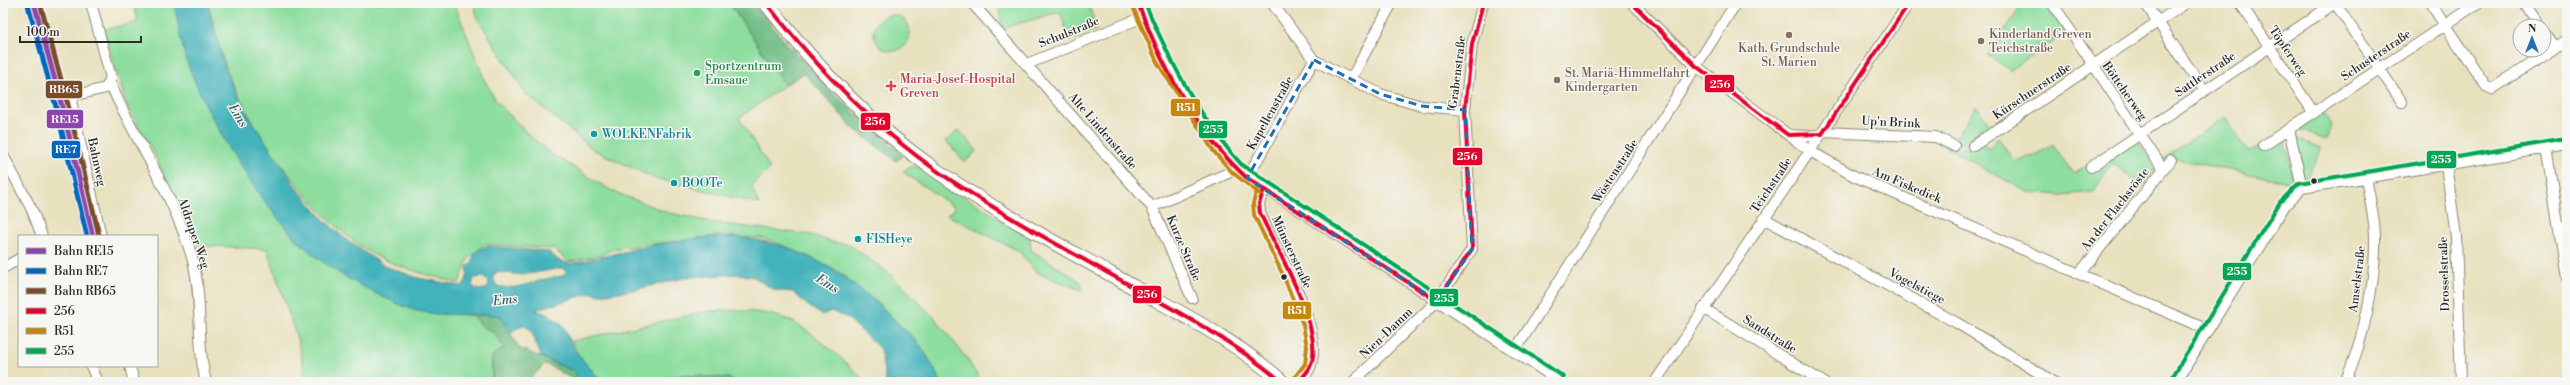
<svg xmlns="http://www.w3.org/2000/svg" width="2570" height="385" viewBox="0 0 2570 385" font-family="'Libre Bodoni',serif">
	<style>
		.green { fill: #8dde9e; stroke: #5c8464 }
		.forest { fill: #72bd85; stroke: #4e7458 }
		.water { fill: #42b2bb; stroke: #366e73; fill-rule: evenodd }
		.lines { fill: none; stroke-linecap: round; stroke-linejoin: round }
		.minor-casing { stroke: #8a8674; stroke-width: 12 }
		.secondary-casing { stroke: #8a8674; stroke-width: 16 }
		.minor { stroke: #fff; stroke-width: 10 }
		.secondary { stroke: #fff; stroke-width: 14 }
		.bus-1-casing { stroke: #f6f6f2; stroke-width: 7 }
		.bus-2-casing { stroke: #f6f6f2; stroke-width: 7 }
		.bus-3-casing { stroke: #f6f6f2; stroke-width: 7 }
		.bus-1 { stroke: #e4002b; stroke-width: 4 }
		.bus-2 { stroke: #c4870b; stroke-width: 4 }
		.bus-3 { stroke: #00a651; stroke-width: 4 }
		.rail-1-casing { stroke: #f6f6f2; stroke-width: 8 }
		.rail-2-casing { stroke: #f6f6f2; stroke-width: 8 }
		.rail-3-casing { stroke: #f6f6f2; stroke-width: 8 }
		.rail-1 { stroke: #8e44ad; stroke-width: 5 }
		.rail-2 { stroke: #0065bd; stroke-width: 5 }
		.rail-3 { stroke: #7a4b2a; stroke-width: 5 }
		.marked { fill: none; stroke: #1f6fb2; stroke-width: 3; stroke-dasharray: 8 5; stroke-linejoin: round }
		.education-dot { fill: #8d6e63; stroke: #f6f6f2; stroke-width: 1.5 }
		.leisure-dot { fill: #2e9e5b; stroke: #f6f6f2; stroke-width: 1.5 }
		.health-dot { fill: #e0444e; stroke: #f6f6f2; stroke-width: 1.5 }
		.culture-dot { fill: #0f9aa8; stroke: #f6f6f2; stroke-width: 1.5 }
		.bus-dot { fill: #2b2b2b; stroke: #f6f6f2; stroke-width: 1.5 }
		.labels { text-anchor: middle; stroke-width: 3; stroke-linejoin: round; paint-order: stroke }
		.street-label { font-size: 12px; fill: #2b2b2b; stroke: #f6f6f2 }
		.education-label { font-size: 12px; fill: #785e54; stroke: #f6f6f2; text-anchor: start }
		.leisure-label { font-size: 12px; fill: #27864d; stroke: #f6f6f2; text-anchor: start }
		.health-label { font-size: 12px; fill: #be3a42; stroke: #f6f6f2; text-anchor: start }
		.culture-label { font-size: 12px; fill: #0d838f; stroke: #f6f6f2; text-anchor: start }
		.water-label { font-size: 13px; font-style: italic; fill: #335a5d; stroke: #f6f6f2 }
		.line-badge { stroke: #f6f6f2; stroke-width: 1.5 }
		.badge-label { font-size: 11px; text-anchor: middle; font-weight: bold; fill: #fff }
	</style>
	<rect width="100%" height="100%" fill="#f6f6f2"/>
	<filter id="ink" filterUnits="userSpaceOnUse"><feTurbulence type="fractalNoise" baseFrequency=".025" numOctaves="2"/><feDisplacementMap in="SourceGraphic" scale="8" xChannelSelector="R" yChannelSelector="G"/><feConvolveMatrix kernelMatrix="1 2 1 2 8 2 1 2 1" color-interpolation-filters="sRGB"/></filter>
	<filter id="wash" filterUnits="userSpaceOnUse"><feTurbulence type="fractalNoise" baseFrequency=".012" numOctaves="4" result="noise"/><feDisplacementMap in="SourceGraphic" scale="16" xChannelSelector="R" yChannelSelector="G"/><feGaussianBlur stdDeviation="0.9" result="paint"/><feColorMatrix in="noise" values="0 0 0 0 0 0 0 0 0 0 0 0 0 0 0 0 0 1.4 0 .05"/><feComposite in="paint" operator="in"/></filter>
	<g filter="url(#wash)">
		<rect width="100%" height="100%" fill="#e8e1be"/>
		<path class="green" d="M133 3H174L181 38 239 162 295 239 337 271 409 308 474 316 482 326 494 333 504 348 492 356V382H307L298 341 267 249 195 245 153 151 128 108 103 30 138 22Z
			M208 3H454L485 81 496 101 530 136 550 153 612 191 669 213 716 223 812 235 835 243 848 244 890 274 934 317 968 360 981 382H941L922 348 879 304 837 271 790 248 762 238 716 236 612 249 602 255 569 262 554 249 485 244 468 259 459 283C431 276 390 266 366 250 310 212 250 130 226 67 218 46 214 24 208 3Z
			M473 3H729L785 85 739 118 770 168 751 187 759 204 654 178 594 150 526 94 478 19Z
			M999 3H1088L1097 29 1070 40 1060 12 1002 28Z
			M2023 3H2046L2066 32 2010 70 1988 55Z
			M874 33a18 18 0 1 1 36 0a18 18 0 1 1-36 0Z
			M1977 106 1991 126 1978 129 1980 138C1971 143 1964 145 1953 141Z
			M2322 112 2332 126 2325 140 2300 128Z
			M2225 117 2249 152 2285 135 2293 183 2167 157 2161 163 2160 161Z
			M959 130 977 151 965 162 946 141Z
			M1998 137 2013 160 2035 156 2053 144 2073 174 2089 164 2138 140 2155 168 2144 185 2112 164 2094 192 2061 195 2027 192 1935 141C1953 147 1966 152 1984 143L1987 148H1991Z
			M2294 137 2321 148 2306 181H2305Z
			M909 167H918L1030 238 1031 250 1080 281 1083 291 1036 272 1019 251 947 215 956 208 903 172Z
			M737 310C755 312 772 313 789 320 811 330 848 364 866 382H735L728 378 682 375 657 382H602L579 356 572 341 709 311Z"/>
		<path class="forest" d="M729 3H755C794 58 851 112 904 155L896 161 852 127 804 73 785 85Z
			M489 314 501 316 519 348 571 370 584 382C571 382 558 368 545 364L527 382H492V356L504 348 494 333 482 326 474 316Z
			M681 375 728 378 735 382H657Z"/>
		<path class="water" d="M174 3H207L226 71 245 111 296 187 325 221 349 242 385 266 418 278 462 286C468 280 468 273 467 266L472 264C472 254 479 248 488 246L549 252 558 260 570 264C618 254 666 239 716 237 788 235 847 271 896 322 905 330 915 338 922 348 929 358 935 371 941 382H886L880 349 848 318 831 311 822 315 807 305 793 292 774 290 754 277 739 274 689 277 633 290 600 295 591 293 535 310 548 314 562 324 575 351 602 382H584L571 370 541 357 531 330 523 325 509 333 501 316C471 312 437 319 408 308 372 294 321 266 295 238 252 192 213 126 189 68 181 48 179 24 174 3ZM562 268 566 272 563 276C541 277 519 292 497 286L493 278 496 272 523 275ZM483 277 489 282 488 288 479 290 472 286 474 278Z"/>
	</g>
	<g filter="url(#ink)">
		<g class="lines">
			<g class="minor-casing">
				<path id="minor" d="M91 3 111 78 106 88 76 95 71 101 101 236
					M972 3 1152 207 1192 298
					M1138 3 1162 59 1219 149 1237 169 1561 382
					M1272 3 1314 60 1380 94 1422 106 1465 110
					M1632 3 1696 66 1810 151 1854 176 2208 330
					M2052 3 2163 169
					M2145 3 2204 90
					M2240 3 2314 113
					M2335 3 2402 102
					M2430 3 2486 86 2492 89 2567 40
					M2524 3 2540 26
					M2544 32 2555 48
					M1027 64 1143 17
					M1351 79 1392 3
					M110 83C136 142 176 198 193 261 203 301 196 343 206 382
					M1823 132 1936 137 1954 146
					M1790 135 1810 136 1822 134
					M1973 146 2186 3
					M2263 146 2289 129
					M2546 148 2567 278
					M3 155 32 210 42 236
					M2446 165 2456 236 2461 382
					M2091 167 2335 3
					M1247 178 1314 60
					M2302 188 2289 129 2478 3
					M1264 189 1259 204 1260 213C1274 250 1342 349 1299 382
					M1152 207 1237 169
					M1765 219 1957 323 2054 382
					M3 268 19 259
					M2079 274 2171 160
					M1703 308 1823 382
					M1514 352 1736 3
					M91 366 98 382
					M130 366 134 382
					M1353 382 1437 301 1472 249 1465 110 1472 44 1483 3
					M1655 382 1909 3
					M2176 382 2285 205 2302 188 2567 145
					M2345 382C2363 342 2376 283 2375 238 2375 218 2369 197 2366 177"/>
			</g>
			<g class="secondary-casing">
				<path id="secondary" d="M766 3C814 65 869 124 934 169 990 208 1052 241 1112 275 1170 308 1233 338 1282 382"/>
			</g>
			<use href="#minor" class="minor"/>
			<use href="#secondary" class="secondary"/>
			<g class="bus-1-casing">
				<path id="bus-1" d="M766 3C821 72 881 135 955 183 1013 221 1074 254 1135 288 1186 316 1237 344 1282 382
					M1138 3C1162 67 1196 132 1247 178L1437 301
					M1632 3 1696 66 1788 135 1822 134
					M1822 134 1909 3
					M1264 189 1259 204 1260 213C1275 247 1327 331 1310 367 1308 372 1302 377 1299 382
					M1437 301 1472 249 1465 110 1472 44 1483 3"/>
			</g>
			<g class="bus-2-casing">
				<path id="bus-2" d="M1132 5 1157 62 1214 152 1233 173 1260 194
					M1258 187 1253 203 1254 215 1284 277 1303 325 1307 347 1305 364 1294 378"/>
			</g>
			<g class="bus-3-casing">
				<path id="bus-3" d="M1145 3C1169 60 1199 118 1241 164L1564 377
					M2171 379 2280 202 2299 183 2566 139"/>
			</g>
			<use href="#bus-1" class="bus-1"/>
			<use href="#bus-2" class="bus-2"/>
			<use href="#bus-3" class="bus-3"/>
			<g class="rail-1-casing">
				<path id="rail-1" d="M34 3 62 106 93 236"/>
			</g>
			<g class="rail-2-casing">
				<path id="rail-2" d="M28 5 56 107 87 236"/>
			</g>
			<g class="rail-3-casing">
				<path id="rail-3" d="M40 3 68 105 99 235"/>
			</g>
			<use href="#rail-1" class="rail-1"/>
			<use href="#rail-2" class="rail-2"/>
			<use href="#rail-3" class="rail-3"/>
		</g>
	</g>
	<path class="marked" d="M1314 60 1380 94 1422 106 1465 110 1472 249 1437 301 1247 178Z"/>
	<g class="education-dot">
		<circle cx="1789" cy="35" r="4"/>
		<circle cx="1981" cy="41" r="4"/>
		<circle cx="1557" cy="80" r="4"/>
	</g>
	<circle class="leisure-dot" cx="697" cy="73" r="4"/>
	<path class="health-dot" d="M889 80h4v4h4v4h-4v4h-4v-4h-4v-4h4z"/>
	<g class="culture-dot">
		<circle cx="594" cy="134" r="4"/>
		<circle cx="674" cy="183" r="4"/>
		<circle cx="858" cy="239" r="4"/>
	</g>
	<g class="bus-dot">
		<circle cx="2314" cy="181" r="3.5"/>
		<circle cx="1284" cy="277" r="3.5"/>
	</g>
	<g class="labels">
		<g class="street-label">
			<text transform="translate(1069 32) rotate(-22)" y="4">Schulstraße</text>
			<text transform="translate(2288 51) rotate(56)" y="4">Töpferweg</text>
			<text transform="translate(2376 55) rotate(-34)" y="4">Schusterstraße</text>
			<text transform="translate(1457 72) rotate(-83)" y="4">Grabenstraße</text>
			<text transform="translate(2205 74) rotate(-34)" y="4">Sattlerstraße</text>
			<text transform="translate(2032 91) rotate(-34)" y="4">Kürschnerstraße</text>
			<text transform="translate(2125 91) rotate(55)" y="4">Böttcherweg</text>
			<text transform="translate(1270 113) rotate(-61)" y="4">Kapellenstraße</text>
			<text transform="translate(1891 122) rotate(3)" y="4">Up'n Brink</text>
			<text transform="translate(1103 131) rotate(49)" y="4">Alte Lindenstraße</text>
			<text transform="translate(97 162) rotate(78)" y="4">Bahnweg</text>
			<text transform="translate(1615 171) rotate(-57)" y="4">Wöstenstraße</text>
			<text transform="translate(1771 185) rotate(-56)" y="4">Teichstraße</text>
			<text transform="translate(1907 185) rotate(23)" y="4">Am Fiskediek</text>
			<text transform="translate(2115 209) rotate(-52)" y="4">An der Flachsröste</text>
			<text transform="translate(194 233) rotate(71)" y="4">Aldruper Weg</text>
			<text transform="translate(1184 248) rotate(67)" y="4">Kurze Straße</text>
			<text transform="translate(1292 252) rotate(65)" y="4">Münsterstraße</text>
			<text transform="translate(2444 274) rotate(-92)" y="4">Drosselstraße</text>
			<text transform="translate(2357 279) rotate(-83)" y="4">Amselstraße</text>
			<text transform="translate(1917 286) rotate(28)" y="4">Vogelstiege</text>
			<text transform="translate(1386 333) rotate(-44)" y="4">Nien-Damm</text>
			<text transform="translate(1770 334) rotate(32)" y="4">Sandstraße</text>
		</g>
		<g class="education-label">
			<text x="1989" y="38">Kinderland Greven<tspan x="1989" dy="14">Teichstraße</tspan></text>
			<text x="1789" y="52" text-anchor="middle">Kath. Grundschule<tspan x="1789" dy="14">St. Marien</tspan></text>
			<text x="1565" y="77">St. Mariä-Himmelfahrt<tspan x="1565" dy="14">Kindergarten</tspan></text>
		</g>
		<g class="leisure-label">
			<text x="705" y="70">Sportzentrum<tspan x="705" dy="14">Emsaue</tspan></text>
		</g>
		<g class="health-label">
			<text x="900" y="83">Maria-Josef-Hospital<tspan x="900" dy="14">Greven</tspan></text>
		</g>
		<g class="culture-label">
			<text x="602" y="138">WOLKENFabrik</text>
			<text x="682" y="187">BOOTe</text>
			<text x="866" y="243">FISHeye</text>
		</g>
		<g class="water-label">
			<text transform="translate(239 115) rotate(59)" y="5">Ems</text>
			<text transform="translate(828 283) rotate(33)" y="5">Ems</text>
			<text transform="translate(505 299) rotate(-6)" y="5">Ems</text>
		</g>
	</g>
	<g class="line-badge">
		<rect x="1704" y="74" width="31" height="19" rx="4" fill="#e4002b"/>
		<rect x="45" y="80" width="38" height="19" rx="4" fill="#7a4b2a"/>
		<rect x="1170" y="98" width="31" height="19" rx="4" fill="#c4870b"/>
		<rect x="46" y="109" width="38" height="20" rx="4" fill="#8e44ad"/>
		<rect x="860" y="112" width="31" height="19" rx="4" fill="#e4002b"/>
		<rect x="1198" y="120" width="30" height="19" rx="4" fill="#00a651"/>
		<rect x="51" y="140" width="30" height="19" rx="4" fill="#0065bd"/>
		<rect x="1452" y="147" width="31" height="19" rx="4" fill="#e4002b"/>
		<rect x="2426" y="150" width="31" height="19" rx="4" fill="#00a651"/>
		<rect x="2222" y="262" width="30" height="19" rx="4" fill="#00a651"/>
		<rect x="1132" y="285" width="30" height="19" rx="4" fill="#e4002b"/>
		<rect x="1429" y="288" width="30" height="19" rx="4" fill="#00a651"/>
		<rect x="1282" y="301" width="30" height="19" rx="4" fill="#c4870b"/>
	</g>
	<g class="badge-label">
		<text x="1720" y="88">256</text>
		<text x="64" y="93">RB65</text>
		<text x="1186" y="111">R51</text>
		<text x="65" y="123">RE15</text>
		<text x="875" y="125">256</text>
		<text x="1213" y="133">255</text>
		<text x="66" y="153">RE7</text>
		<text x="1467" y="160">256</text>
		<text x="2441" y="163">255</text>
		<text x="2237" y="275">255</text>
		<text x="1147" y="298">256</text>
		<text x="1444" y="302">255</text>
		<text x="1297" y="314">R51</text>
	</g>
	<rect width="2570" height="385" fill="none" stroke="#f6f6f2" stroke-width="16"/>
	<rect x="18" y="235" width="140" height="132" fill="#f6f6f2" stroke="#a5a5a2"/>
	<rect x="26" y="248" width="20" height="6" fill="#8e44ad" stroke="#a5a5a2"/>
	<text x="54" y="255" font-size="12" fill="#2b2b2b">Bahn RE15</text>
	<rect x="26" y="268" width="20" height="6" fill="#0065bd" stroke="#a5a5a2"/>
	<text x="54" y="275" font-size="12" fill="#2b2b2b">Bahn RE7</text>
	<rect x="26" y="288" width="20" height="6" fill="#7a4b2a" stroke="#a5a5a2"/>
	<text x="54" y="295" font-size="12" fill="#2b2b2b">Bahn RB65</text>
	<rect x="26" y="308" width="20" height="6" fill="#e4002b" stroke="#a5a5a2"/>
	<text x="54" y="315" font-size="12" fill="#2b2b2b">256</text>
	<rect x="26" y="328" width="20" height="6" fill="#c4870b" stroke="#a5a5a2"/>
	<text x="54" y="335" font-size="12" fill="#2b2b2b">R51</text>
	<rect x="26" y="348" width="20" height="6" fill="#00a651" stroke="#a5a5a2"/>
	<text x="54" y="355" font-size="12" fill="#2b2b2b">255</text>
	<g transform="translate(2532 38)"><circle r="19" fill="#f6f6f2" stroke="#a5a5a2"/>
	<path d="M0-3L7 15L0 10L-7 15Z" fill="#1f6fb2"/>
	<text y="-6" font-size="11" font-weight="bold" text-anchor="middle" fill="#2b2b2b">N</text>
	</g>
	<path d="M20 36v6h121v-6" fill="none" stroke="#2b2b2b" stroke-width="2"/>
	<text x="26" y="36" font-size="12" fill="#2b2b2b" stroke="#f6f6f2" stroke-width="3" paint-order="stroke">100 m</text>
</svg>
